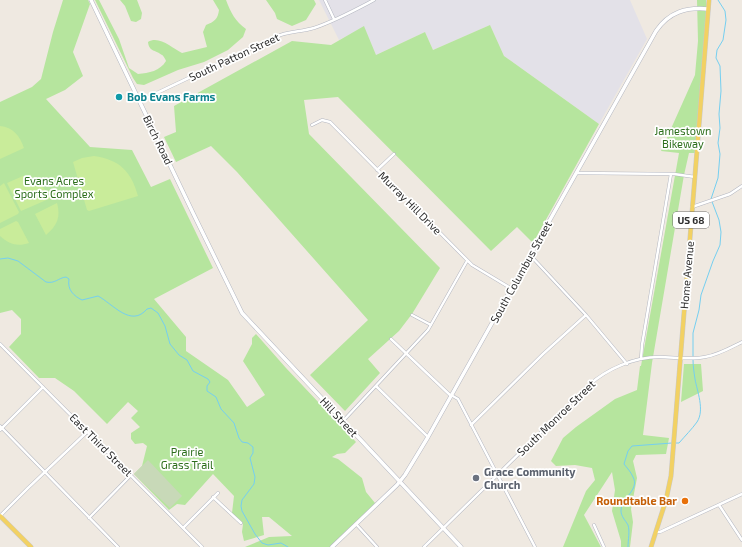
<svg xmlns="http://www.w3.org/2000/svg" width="742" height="547" viewBox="0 0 742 547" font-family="'Exo 2',sans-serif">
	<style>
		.industrial { fill: #e3e1e8 }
		.green { fill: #b6e59e }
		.cemetery { fill: #c8d9b8 }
		.pitch { fill: #c9ec9a }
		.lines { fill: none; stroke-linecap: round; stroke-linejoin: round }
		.stream { stroke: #75cff0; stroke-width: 1 }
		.street-casing { stroke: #b4b7c1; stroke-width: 3.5 }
		.secondary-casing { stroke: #b4b7c1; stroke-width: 4.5 }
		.primary-casing { stroke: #c9c9c9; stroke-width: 5 }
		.street { stroke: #fff; stroke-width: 2.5 }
		.secondary { stroke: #fff; stroke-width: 3.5 }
		.primary { stroke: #f2d163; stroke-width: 4 }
		.culture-dot { fill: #0f9aa8; stroke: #fff; stroke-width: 1.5 }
		.worship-dot { fill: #6b7280; stroke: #fff; stroke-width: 1.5 }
		.food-dot { fill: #e8710a; stroke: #fff; stroke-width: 1.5 }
		.labels { text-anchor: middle; stroke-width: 3.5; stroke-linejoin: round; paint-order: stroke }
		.shield { fill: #fff; stroke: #6d6d6d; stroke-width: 1 }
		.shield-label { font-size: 10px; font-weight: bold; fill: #2e2e2e }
		.street-label { font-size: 11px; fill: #2e2e2e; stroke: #fff }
		.culture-label { font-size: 11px; font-weight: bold; fill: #0d838f; stroke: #fff; text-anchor: start }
		.park-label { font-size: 11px; fill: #2c6e1b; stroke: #fff }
		.worship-label { font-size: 11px; font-weight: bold; fill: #5b616d; stroke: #fff; text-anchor: start }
		.food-label { font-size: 11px; font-weight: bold; fill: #c56008; stroke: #fff; text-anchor: end }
	</style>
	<rect width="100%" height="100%" fill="#efe9e1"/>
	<path class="industrial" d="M319 0H630L647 39 599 124 504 56 490 25 433 50 425 32 376 55 364 27 339 40Z"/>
	<path class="green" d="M63 0H88L90 4 73 52 83 76 65 90 46 99 90 147 132 150 151 187 170 179 213 268 154 299 186 337V351L228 380 247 407 265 395 243 361 252 344V338L256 334 286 368 356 442 345 453 337 454 332 457 338 459 362 478 366 492 375 503 334 547H245L269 537 292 536 269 517H262L264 535 244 541 242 532 243 524 232 513 234 496 213 474 185 505 177 504 169 510 134 474 142 466 147 446 143 443 135 444 131 439V433L140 427 131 418 138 411 128 402 107 424 74 391 55 378H39L9 347 21 334V319L12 310 0 313V102L32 87 41 79 53 32Z
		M95 0H99L119 39 129 68 138 74C149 73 160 71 166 61 166 60 163 55 162 55 156 50 149 52 148 42 159 35 172 48 182 53L207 47 203 32 206 25C214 22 218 19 219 10L213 0H226C231 13 235 21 246 29L243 37 228 50 204 62 178 70 144 85 137 84 133 78Z
		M120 0H137L142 13 141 19 136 22 131 21 125 6Z
		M266 0H314L316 4 306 20 292 26 277 19 275 13Z
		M697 0H706L707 17 697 153H689L684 175 652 363 643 435 669 438 666 454 636 455 633 461 637 478 631 509 633 522 630 547H621V541L612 511 615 490 612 472 584 515 601 547H563L586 491 595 480 592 468 575 465 556 466 551 461 563 438 576 427 615 399 637 390 640 366H641L679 153 661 151 695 75 698 41Z
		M490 25 504 56 599 124 533 243 517 227 491 251 338 97 304 100 309 134 440 268 412 314 399 331 368 359 380 373 345 411 310 375 368 320 237 172 211 146 176 162 164 137 176 132 174 106 292 41 331 45 364 26 376 55 425 32 433 50Z
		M684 364H701L703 391 681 402Z"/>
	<path class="cemetery" d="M148 460 182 496 170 508 134 474Z"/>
	<path class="pitch" d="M0 126C13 127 20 136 24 148L0 159Z
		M94 156C120 160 131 171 138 196L89 211 87 210 73 162 82 158Z
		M23 176C39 180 42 185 51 198L21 211 7 183Z
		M4 183 19 212 18 214 0 223V186Z
		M57 203C61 217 57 226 46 235L35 214Z
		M16 221 18 222 29 243C17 247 9 244 0 236V229Z"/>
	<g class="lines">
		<path class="stream" d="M0 259 8 258 18 261 46 282C55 284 58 278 66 277L69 279C67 290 74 296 82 300L98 296C113 304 131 328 147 309L151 308 158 313 165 326 170 344 179 355 187 360 193 371 208 379 210 382 207 386V391L216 397 221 409 234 423 239 438 242 442 248 443 253 447V453L250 458 255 477 254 484 242 500 241 506 242 511 255 534 262 543 268 545 281 543 288 547
			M693 356V333L699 310 701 295 713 261 720 245 721 232 719 220 711 199 718 178 720 154 718 143 720 128 719 114 721 91 720 66 716 58 717 50 723 40 726 20 725 11 718 0
			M675 443H679C685 436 692 429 697 422 705 410 697 391 695 379 694 372 693 366 693 360
			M628 547C628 540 630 531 628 525 625 520 621 516 621 511 621 498 640 490 633 477 631 472 627 468 624 464L628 451 632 446 672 443"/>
		<g class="street-casing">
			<path id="street" d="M325 0 334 19
				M140 101 275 37C288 31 301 32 314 28 335 21 355 10 374 0
				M312 125 322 120 330 122 472 265 512 289
				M377 170 394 154
				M577 173 674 174 695 177
				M692 207 730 194 742 186
				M530 255 586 315 627 364
				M412 315 431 325
				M391 339 451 396
				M0 344 202 547
				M641 359 642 345 671 174
				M376 386 428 437
				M451 395 458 399 535 547
				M343 421 428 330 467 261
				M471 425 543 354 586 315
				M0 426 118 547
				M0 430 43 387
				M213 497 241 523
				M719 505 742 540
				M0 516 28 488 87 432
				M89 518 131 475
				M356 524 377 547
				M594 525 604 547
				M183 528 218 493
				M656 532H660L742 494
				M424 547 589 385C607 369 634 357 659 357 674 357 690 360 705 357 718 355 730 348 742 342"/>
		</g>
		<g class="secondary-casing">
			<path id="secondary" d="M91 0 193 213 242 313 461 547
				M332 547 397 485 405 475 428 437 656 31C669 12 686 7 708 9"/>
		</g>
		<g class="primary-casing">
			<path id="primary" d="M0 516 31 547
				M651 547 666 500 671 476 709 0"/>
		</g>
		<use href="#street" class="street"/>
		<use href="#secondary" class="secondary"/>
		<use href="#primary" class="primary"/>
	</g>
	<circle class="culture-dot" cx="119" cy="97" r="4"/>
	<circle class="worship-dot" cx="476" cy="478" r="4"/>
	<circle class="food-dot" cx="685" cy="501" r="4"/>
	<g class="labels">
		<rect class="shield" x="673" y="212" width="36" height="16" rx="3"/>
		<g class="shield-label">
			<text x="691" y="224">US 68</text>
		</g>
		<g class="street-label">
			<text transform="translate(234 57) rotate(-25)" y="4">South Patton Street</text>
			<text transform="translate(158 140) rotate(64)" y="4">Birch Road</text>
			<text transform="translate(410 203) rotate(45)" y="4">Murray Hill Drive</text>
			<text transform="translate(521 272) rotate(-61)" y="4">South Columbus Street</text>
			<text transform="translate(687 275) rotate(-85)" y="4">Home Avenue</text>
			<text transform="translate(339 417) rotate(47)" y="4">Hill Street</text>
			<text transform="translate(556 418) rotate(-44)" y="4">South Monroe Street</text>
			<text transform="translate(101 445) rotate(45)" y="4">East Third Street</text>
		</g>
		<g class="culture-label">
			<text x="127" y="101">Bob Evans Farms</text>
		</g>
		<g class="park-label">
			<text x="683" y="135">Jamestown<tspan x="683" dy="13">Bikeway</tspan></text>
			<text x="54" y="185">Evans Acres<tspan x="54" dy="13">Sports Complex</tspan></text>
			<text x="187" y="456">Prairie<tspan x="187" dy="13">Grass Trail</tspan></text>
		</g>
		<g class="worship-label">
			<text x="484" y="476">Grace Community<tspan x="484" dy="13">Church</tspan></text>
		</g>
		<g class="food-label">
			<text x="677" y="505">Roundtable Bar</text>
		</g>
	</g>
</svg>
